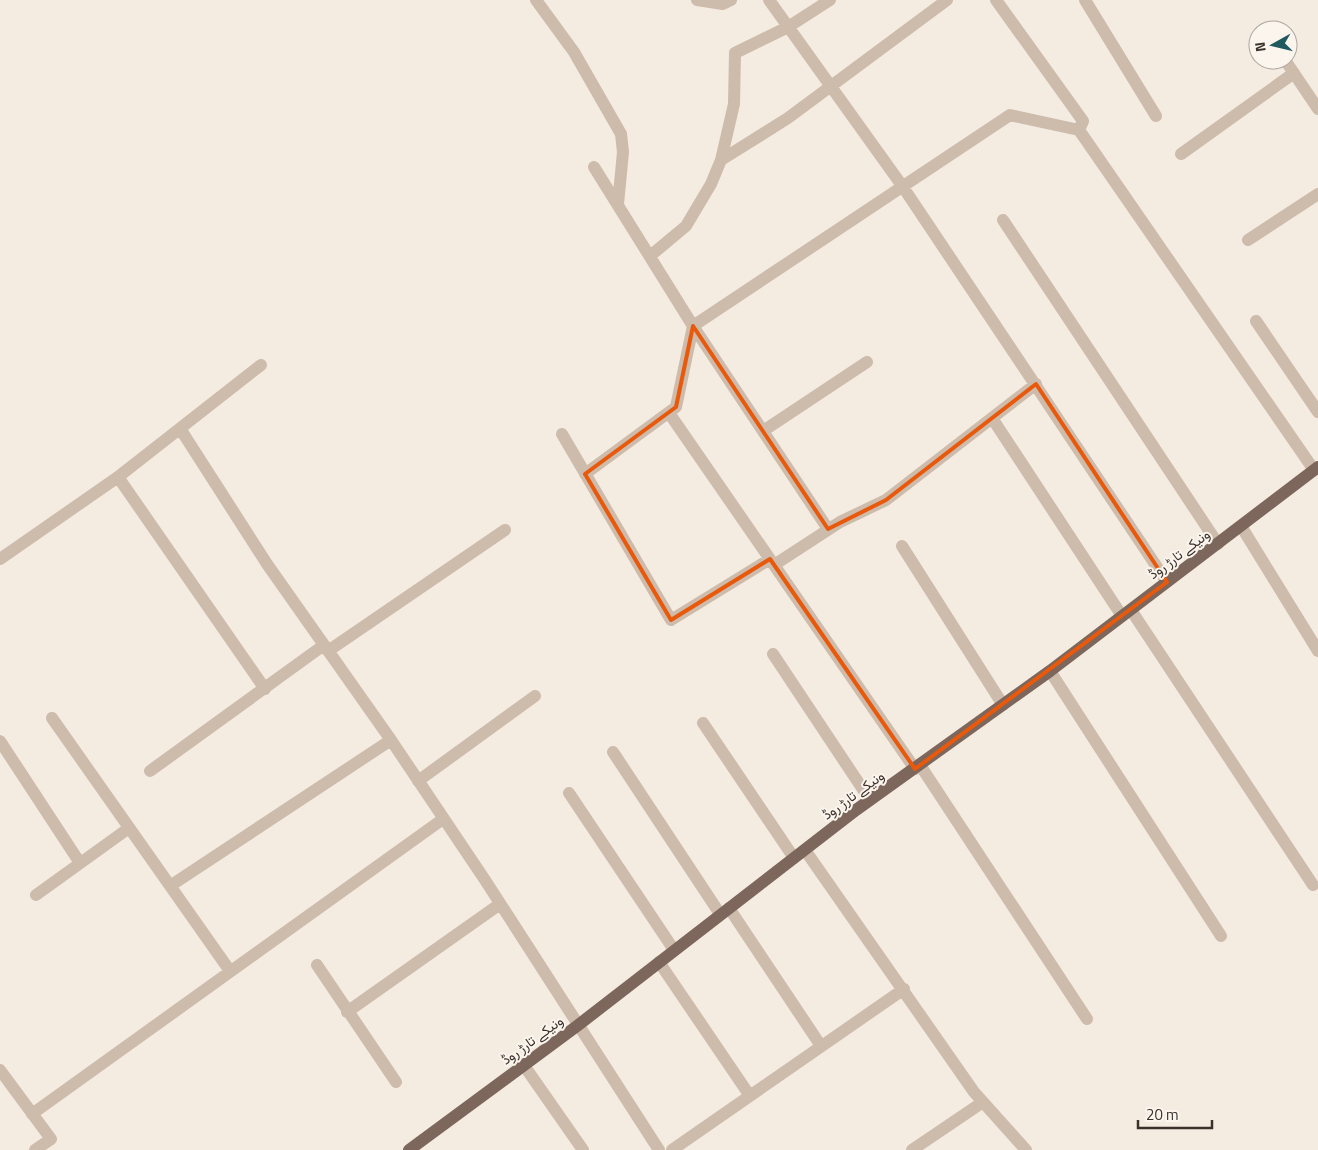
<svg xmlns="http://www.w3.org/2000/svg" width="1318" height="1150" viewBox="0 0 1318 1150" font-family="'Titillium Web',Vazirmatn,sans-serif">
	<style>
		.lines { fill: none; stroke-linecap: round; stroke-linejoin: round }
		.street { stroke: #cdbbac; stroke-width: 12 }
		.primary { stroke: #7d675c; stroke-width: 12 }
		.marked { fill: none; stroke: #e8590c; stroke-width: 4; stroke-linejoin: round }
		.labels { text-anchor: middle; stroke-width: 4; stroke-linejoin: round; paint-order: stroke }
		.street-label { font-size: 14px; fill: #3b302b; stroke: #fbf5ee }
	</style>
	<rect width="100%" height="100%" fill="#f4ebe1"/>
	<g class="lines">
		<path class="street" d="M536 0 574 52 621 134 623 152 618 204
			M697 0 723 4 731 0
			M769 0 903 187 1167 582
			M996 0 1083 121 1079 130 1314 470
			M1085 0 1156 116
			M1285 60 1318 109
			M1181 154 1294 73
			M721 160 788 118 947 0
			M1003 220 1218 544
			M1248 240 1318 194
			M650 256 686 226 711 184 721 160 734 104 735 53 788 27 830 0
			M1256 321 1318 412
			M669 413 915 769
			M992 418 1122 616
			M181 430 267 564 391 740 485 880 659 1150
			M763 431 867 362
			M562 434 671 620 770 559
			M585 474 676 407 693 326 594 167
			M118 477 265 689
			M1241 526 1318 651
			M828 529 693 326 1010 115 1079 130
			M902 546 1003 705
			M0 559 118 477 261 365
			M774 565 840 522 886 500 1036 384
			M1131 610 1313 885
			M328 651 505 530
			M773 654 870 800
			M1050 671 1221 936
			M52 718 230 971
			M703 723 794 858
			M0 741 80 863
			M613 752 720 914
			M920 765 1087 1019
			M150 771 324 645
			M418 781 535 696
			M569 793 674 950
			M805 850 974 1092 1026 1150
			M170 886 391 740
			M36 895 129 828
			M729 908 821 1046
			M659 962 750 1096
			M317 965 396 1082
			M347 1012 500 904
			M523 1064 583 1150
			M0 1070 51 1139 35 1150
			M32 1114 443 819
			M672 1150 904 989
			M912 1150 983 1102"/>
		<path class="primary" d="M409 1150 577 1026 856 810 1050 671 1318 467"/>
	</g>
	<path class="marked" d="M693 326 828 529 886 500 1036 384 1167 582 915 769 770 559 671 620 585 474 676 407Z"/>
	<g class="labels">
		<g class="street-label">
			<text transform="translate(1179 554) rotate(-37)" y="5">ونیکے تارڑ روڈ</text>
			<text transform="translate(853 795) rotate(-36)" y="5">ونیکے تارڑ روڈ</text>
			<text transform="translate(532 1040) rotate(-36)" y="5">ونیکے تارڑ روڈ</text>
		</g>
	</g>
	<g transform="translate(1273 45) rotate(262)"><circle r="24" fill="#fbf5ee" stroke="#aea6a0"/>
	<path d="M0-4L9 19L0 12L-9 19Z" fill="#1f5a5e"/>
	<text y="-8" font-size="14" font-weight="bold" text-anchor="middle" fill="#3b302b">N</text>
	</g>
	<path d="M1138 1120v8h74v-8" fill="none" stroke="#3b302b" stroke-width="2.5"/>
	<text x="1146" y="1120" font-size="15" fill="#3b302b" stroke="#fbf5ee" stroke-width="4" paint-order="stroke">20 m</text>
</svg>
